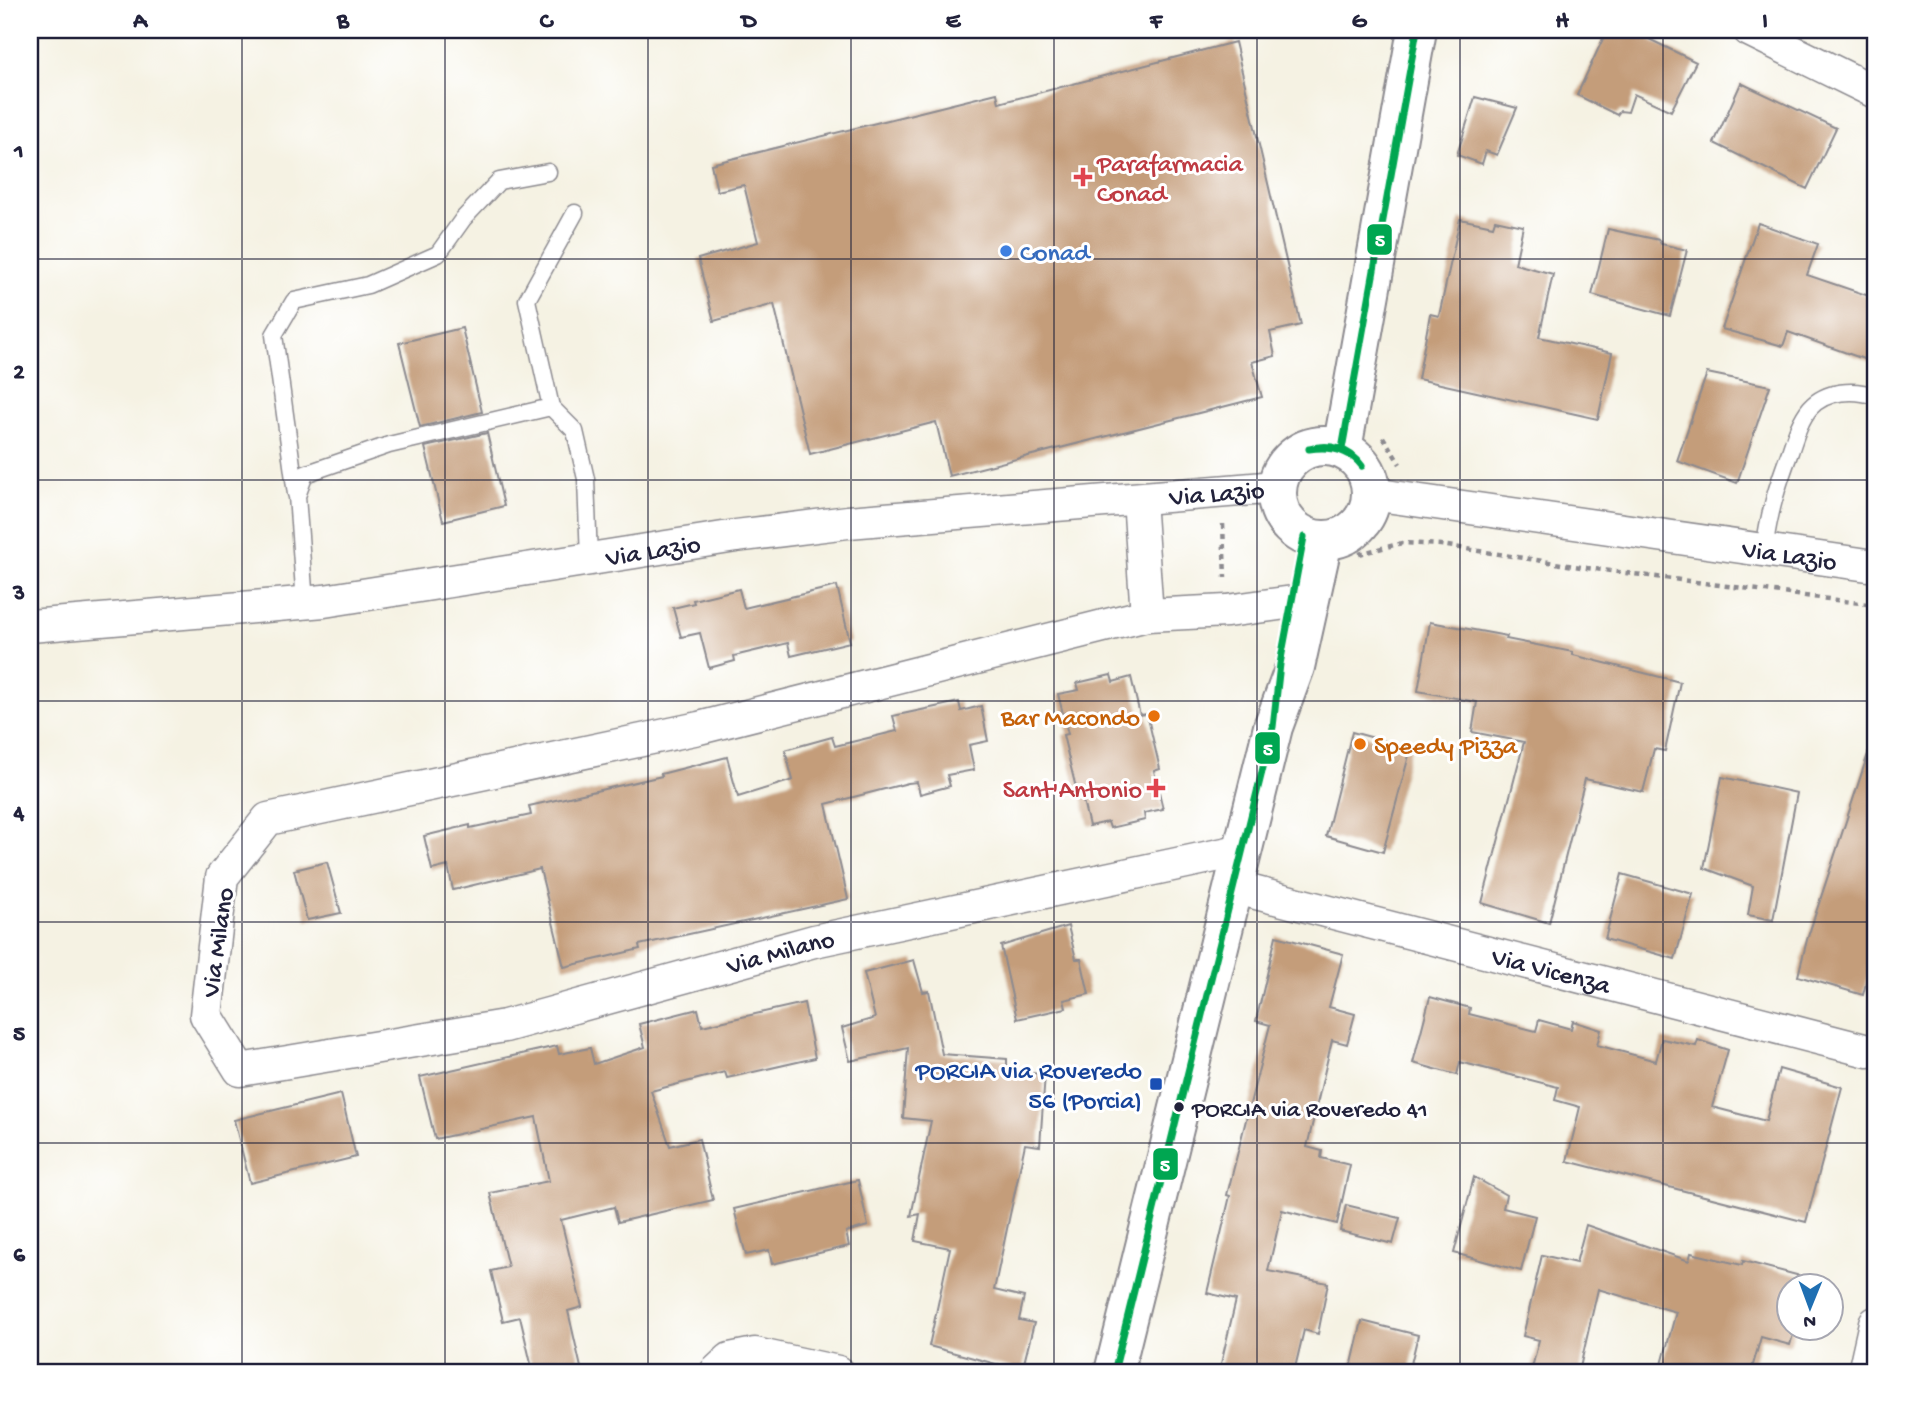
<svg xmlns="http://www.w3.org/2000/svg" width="1905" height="1402" viewBox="0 0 1905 1402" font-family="'Gochi Hand',sans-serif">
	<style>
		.building { fill: #c49d7a }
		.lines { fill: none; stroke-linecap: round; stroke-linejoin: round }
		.service-casing { stroke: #8c8a8f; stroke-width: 19 }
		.minor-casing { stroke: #8c8a8f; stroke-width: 35 }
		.secondary-casing { stroke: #8c8a8f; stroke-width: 42 }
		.path { stroke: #8c8a8f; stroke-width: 4.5; stroke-dasharray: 5 5; stroke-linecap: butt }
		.service { stroke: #fff; stroke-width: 16 }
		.minor { stroke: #fff; stroke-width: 32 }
		.secondary { stroke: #fff; stroke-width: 38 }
		.bus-1-casing { stroke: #fff; stroke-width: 12 }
		.bus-1 { stroke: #00a651; stroke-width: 7 }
		.grid { fill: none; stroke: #22223b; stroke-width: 2; stroke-opacity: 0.55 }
		.health-dot { fill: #e0444e; stroke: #fff; stroke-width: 2.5 }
		.shop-dot { fill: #3f7fe0; stroke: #fff; stroke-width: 2.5 }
		.food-dot { fill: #e8710a; stroke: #fff; stroke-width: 2.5 }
		.transit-dot { fill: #1a4fb4; stroke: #fff; stroke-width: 2.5 }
		.bus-dot { fill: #22223b; stroke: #fff; stroke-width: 2.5 }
		.labels { text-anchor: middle; stroke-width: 6; stroke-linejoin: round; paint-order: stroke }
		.bus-label { font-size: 24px; fill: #22223b; stroke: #fff; text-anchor: start }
		.health-label { font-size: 26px; fill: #be3a42; stroke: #fff; text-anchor: start }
		.shop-label { font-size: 26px; fill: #366cbe; stroke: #fff; text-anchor: start }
		.street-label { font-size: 26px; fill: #22223b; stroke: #fff }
		.food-label { font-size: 26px; fill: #c56008; stroke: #fff; text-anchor: end }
		.transit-label { font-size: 26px; fill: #164399; stroke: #fff; text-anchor: end }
		.line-badge { stroke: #fff; stroke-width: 2.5 }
		.badge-label { font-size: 19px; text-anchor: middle; font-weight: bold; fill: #fff }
		.neatline { fill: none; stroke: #22223b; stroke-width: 2.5 }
		.grid-label { font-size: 23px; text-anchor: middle; font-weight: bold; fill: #22223b }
	</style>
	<rect width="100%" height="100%" fill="#fff"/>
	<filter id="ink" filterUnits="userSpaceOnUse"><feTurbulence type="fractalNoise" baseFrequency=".0143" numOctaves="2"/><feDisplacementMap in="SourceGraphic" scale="14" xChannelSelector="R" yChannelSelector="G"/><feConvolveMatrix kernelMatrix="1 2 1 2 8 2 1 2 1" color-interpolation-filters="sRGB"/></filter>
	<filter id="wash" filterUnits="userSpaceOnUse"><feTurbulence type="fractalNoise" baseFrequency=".00686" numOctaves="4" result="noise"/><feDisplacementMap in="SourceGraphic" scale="28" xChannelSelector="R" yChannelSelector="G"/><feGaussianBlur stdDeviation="1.57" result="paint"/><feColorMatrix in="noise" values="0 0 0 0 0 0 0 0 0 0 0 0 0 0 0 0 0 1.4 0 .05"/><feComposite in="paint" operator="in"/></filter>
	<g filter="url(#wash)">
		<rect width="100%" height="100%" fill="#f5f2e3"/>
		<g id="blocks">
			<path class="building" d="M1607 30H1655L1649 39 1696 62 1671 111 1634 94 1628 112 1620 111 1617 115 1577 95Z
				M1235 42 1301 325 1270 332 1275 356 1252 362 1262 397 949 476 936 422 810 454 774 304 714 321 698 259 758 242 744 185 717 191 711 164 997 93 999 103Z
				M1741 83 1836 128 1807 189 1714 143Z
				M1475 97 1517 108 1497 155 1486 151 1482 164 1457 155Z
				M1460 219 1493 226 1495 220 1523 226 1515 264 1553 274 1539 337 1612 353 1598 419 1418 379 1430 314 1439 316Z
				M1758 223 1818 244 1807 275 1875 298V363L1788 332 1783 346 1722 329Z
				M1608 229 1659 240 1661 244 1687 250 1670 316 1592 295Z
				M462 328 482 412 420 427 399 343Z
				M1707 373 1770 386 1737 483 1677 461Z
				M487 433 504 506 443 521 425 447Z
				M837 586 850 642 791 656 788 643 734 656 735 661 709 668 700 633 681 637 673 608 694 603 693 600 739 589 744 608Z
				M1430 622 1507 636 1506 639 1573 652V655L1680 682 1665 751 1654 749 1643 792 1585 779 1549 923 1482 903 1524 742 1472 732 1477 702 1418 691Z
				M1111 675 1113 682 1131 677 1140 715 1147 714 1160 769 1154 771 1163 809 1144 813 1145 820 1110 828 1108 822 1089 826 1080 788H1076L1063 735 1068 734 1058 694 1079 690 1077 683Z
				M959 702 961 711 981 706 988 741 969 745 974 770 947 775 950 786 920 794 917 782 908 783 826 804 848 899 639 945 640 949 564 967 540 869 453 890 448 866 432 870 424 836 470 825V828L531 815 529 806 662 776 661 774 727 757 738 797 793 780 785 750 832 737 835 746 897 731 893 716Z
				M1352 732 1411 748 1383 852 1326 836Z
				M1870 748 1875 749V947L1863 995 1798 976 1807 940Z
				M1722 777 1797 793 1773 920 1748 915 1753 886 1704 868Z
				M327 862 341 913 307 920 294 870Z
				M1622 874 1693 894 1675 959 1605 939Z
				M1068 926 1076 959H1081L1089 994 1064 1000 1066 1008 1017 1019 1001 946Z
				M1276 936 1343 954 1329 1007 1355 1014 1347 1044 1332 1040 1307 1147 1322 1151 1321 1158 1350 1165 1337 1224 1282 1210 1268 1271 1328 1283 1318 1334 1304 1330 1294 1372H1219L1236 1300 1207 1293 1230 1196 1227 1195 1270 1025 1256 1021Z
				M914 960 923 992 929 991 942 1054 1007 1059V1072L1045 1074 1040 1146 1025 1144 994 1290 1024 1297 1019 1320 1034 1323 1022 1371 929 1346 950 1248 915 1241 920 1214 911 1216 931 1121 903 1118 908 1048 850 1061 842 1028 875 1018 864 973Z
				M1430 997 1470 1008 1469 1014 1536 1031 1539 1020 1571 1029 1573 1021 1601 1030 1597 1045 1656 1061 1662 1039 1696 1046 1698 1040 1728 1050 1712 1107 1766 1121 1779 1069 1842 1087 1806 1222 1567 1161 1580 1107 1555 1100 1558 1087 1460 1062 1457 1075 1413 1063Z
				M804 1003 815 1058 727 1078 725 1072 651 1091 670 1146 699 1139 713 1200 618 1222 614 1207 561 1220 582 1307 568 1311 582 1372H533L520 1317 503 1321 491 1271 508 1267 490 1193 549 1181 536 1117 435 1139 420 1077 557 1046 559 1054 590 1048 594 1064 645 1047 639 1024 698 1009 702 1026Z
				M341 1094 356 1157 250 1183 234 1120Z
				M1474 1177 1506 1195 1503 1208 1535 1216 1521 1271 1454 1253Z
				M858 1180 868 1226 846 1232 849 1246 772 1264 769 1250 746 1255 734 1209Z
				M1346 1205 1400 1218 1393 1244 1340 1231Z
				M1586 1225 1689 1261 1691 1253 1742 1265 1743 1261 1808 1278 1806 1286H1789V1328H1795L1790 1345 1761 1337 1751 1372H1660L1676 1312 1598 1289 1579 1372H1531L1539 1340 1523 1336 1542 1255 1576 1263Z
				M1362 1321 1418 1335 1409 1372H1350Z"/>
		</g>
	</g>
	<g filter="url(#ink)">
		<use href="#blocks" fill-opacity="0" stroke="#8c8a8f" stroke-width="2"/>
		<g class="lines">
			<g class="service-casing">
				<path id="service" d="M551 407 527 300 575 213
					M296 494 274 335 294 301 368 285 438 254 463 219 499 181 548 172
					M1764 550C1769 513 1777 486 1790 452 1795 437 1800 420 1810 408 1826 390 1855 389 1875 396
					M305 603 297 496 305 474 389 445 551 407 575 431 586 479 589 559"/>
			</g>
			<g class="minor-casing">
				<g id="minor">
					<path d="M1749 30 1875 92"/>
					<path id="s1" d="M1372 494 1875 566"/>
					<path d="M1139 499 1147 615 1227 611 1293 602"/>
					<path id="s2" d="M1147 615 699 728 268 819 222 877 206 1015 240 1070 505 1026 814 941 1243 850"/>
					<path id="s3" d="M30 626 324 601 736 536 848 522 1277 487"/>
					<path id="s4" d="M1233 887 1868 1051"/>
					<path d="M716 1372 730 1359 755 1354 838 1372"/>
					<path d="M1864 1372 1875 1323"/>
				</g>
			</g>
			<g class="secondary-casing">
				<path id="secondary" d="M1277 493a47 47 0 1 1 94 0a47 47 0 1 1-94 0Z
					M1342 449 1417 30
					M1114 1372 1273 727 1295 667 1323 541"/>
			</g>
			<path class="path" d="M1383 437 1400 464
				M1223 524 1225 578
				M1359 554 1402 543 1441 545 1587 568 1875 605"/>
			<use href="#service" class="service"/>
			<use href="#minor" class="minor"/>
			<use href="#secondary" class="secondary"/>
			<g class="bus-1-casing">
				<path id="bus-1" d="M1309 449C1329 443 1350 448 1362 466
					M1309 449C1329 446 1349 449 1362 466
					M1342 449 1417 30
					M1114 1372 1273 727 1280 664 1304 537"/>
			</g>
			<use href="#bus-1" class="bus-1"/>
		</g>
	</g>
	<path class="grid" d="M242 30V1372M445 30V1372M648 30V1372M851 30V1372M1054 30V1372M1257 30V1372M1460 30V1372M1663 30V1372M30 259H1875M30 480H1875M30 701H1875M30 922H1875M30 1143H1875"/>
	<g class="health-dot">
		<path d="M1079.5 166.5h7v7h7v7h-7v7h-7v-7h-7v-7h7z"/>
		<path d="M1152.5 777.5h7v7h7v7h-7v7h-7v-7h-7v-7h7z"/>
	</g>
	<circle class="shop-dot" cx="1006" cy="251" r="7"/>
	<g class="food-dot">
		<circle cx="1154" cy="716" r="7"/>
		<circle cx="1360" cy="744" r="7"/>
	</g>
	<rect class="transit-dot" x="1149" y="1077" width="14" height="14" rx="3.5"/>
	<circle class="bus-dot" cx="1179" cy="1107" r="6"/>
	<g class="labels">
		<g class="bus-label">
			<text x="1192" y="1116">PORCIA via Roveredo 41</text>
		</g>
		<g class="health-label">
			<text x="1097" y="171">Parafarmacia<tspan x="1097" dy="30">Conad</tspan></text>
			<text x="1142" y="797" text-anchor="end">Sant'Antonio</text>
		</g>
		<g class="shop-label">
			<text x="1020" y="260">Conad</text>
		</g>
		<g class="street-label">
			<text dy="9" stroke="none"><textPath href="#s3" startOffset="1195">Via Lazio</textPath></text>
			<text dy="9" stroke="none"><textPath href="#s3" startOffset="628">Via Lazio</textPath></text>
			<text dy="9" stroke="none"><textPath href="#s1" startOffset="422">Via Lazio</textPath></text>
			<text transform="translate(216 942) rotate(-82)" y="9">Via Milano</text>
			<text dy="9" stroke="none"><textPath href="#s2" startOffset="1734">Via Milano</textPath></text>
			<text dy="9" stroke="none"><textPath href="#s4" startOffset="329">Via Vicenza</textPath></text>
		</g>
		<g class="food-label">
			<text x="1140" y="725">Bar Macondo</text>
			<text x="1374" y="753" text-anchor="start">Speedy Pizza</text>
		</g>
		<g class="transit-label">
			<text x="1142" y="1078">PORCIA via Roveredo<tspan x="1142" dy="30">56 (Porcia)</tspan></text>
		</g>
	</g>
	<g class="line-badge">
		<rect x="1366" y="223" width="27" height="33" rx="7" fill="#00a651"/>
		<rect x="1254" y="731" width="27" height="34" rx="7" fill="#00a651"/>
		<rect x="1152" y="1147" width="27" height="34" rx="7" fill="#00a651"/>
	</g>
	<g class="badge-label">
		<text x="1380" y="246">5</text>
		<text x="1268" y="755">5</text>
		<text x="1165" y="1171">5</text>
	</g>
	<rect width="1905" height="1402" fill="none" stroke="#fff" stroke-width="77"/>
	<g transform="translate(1810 1307) rotate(181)"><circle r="33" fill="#ffffff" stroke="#a7a7b1" stroke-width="2"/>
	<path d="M0-5L12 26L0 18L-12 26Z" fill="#1f6fb2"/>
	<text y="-10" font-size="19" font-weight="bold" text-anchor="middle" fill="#22223b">N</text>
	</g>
	<rect x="38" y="38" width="1829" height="1326" class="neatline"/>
	<g class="grid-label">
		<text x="140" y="27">A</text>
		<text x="343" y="27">B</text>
		<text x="546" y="27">C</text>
		<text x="749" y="27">D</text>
		<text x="953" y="27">E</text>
		<text x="1156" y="27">F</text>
		<text x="1359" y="27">G</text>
		<text x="1562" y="27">H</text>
		<text x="1765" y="27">I</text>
		<text x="19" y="157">1</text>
		<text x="19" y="378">2</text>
		<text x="19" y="599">3</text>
		<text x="19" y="819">4</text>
		<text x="19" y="1040">5</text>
		<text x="19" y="1261">6</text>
	</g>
</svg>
